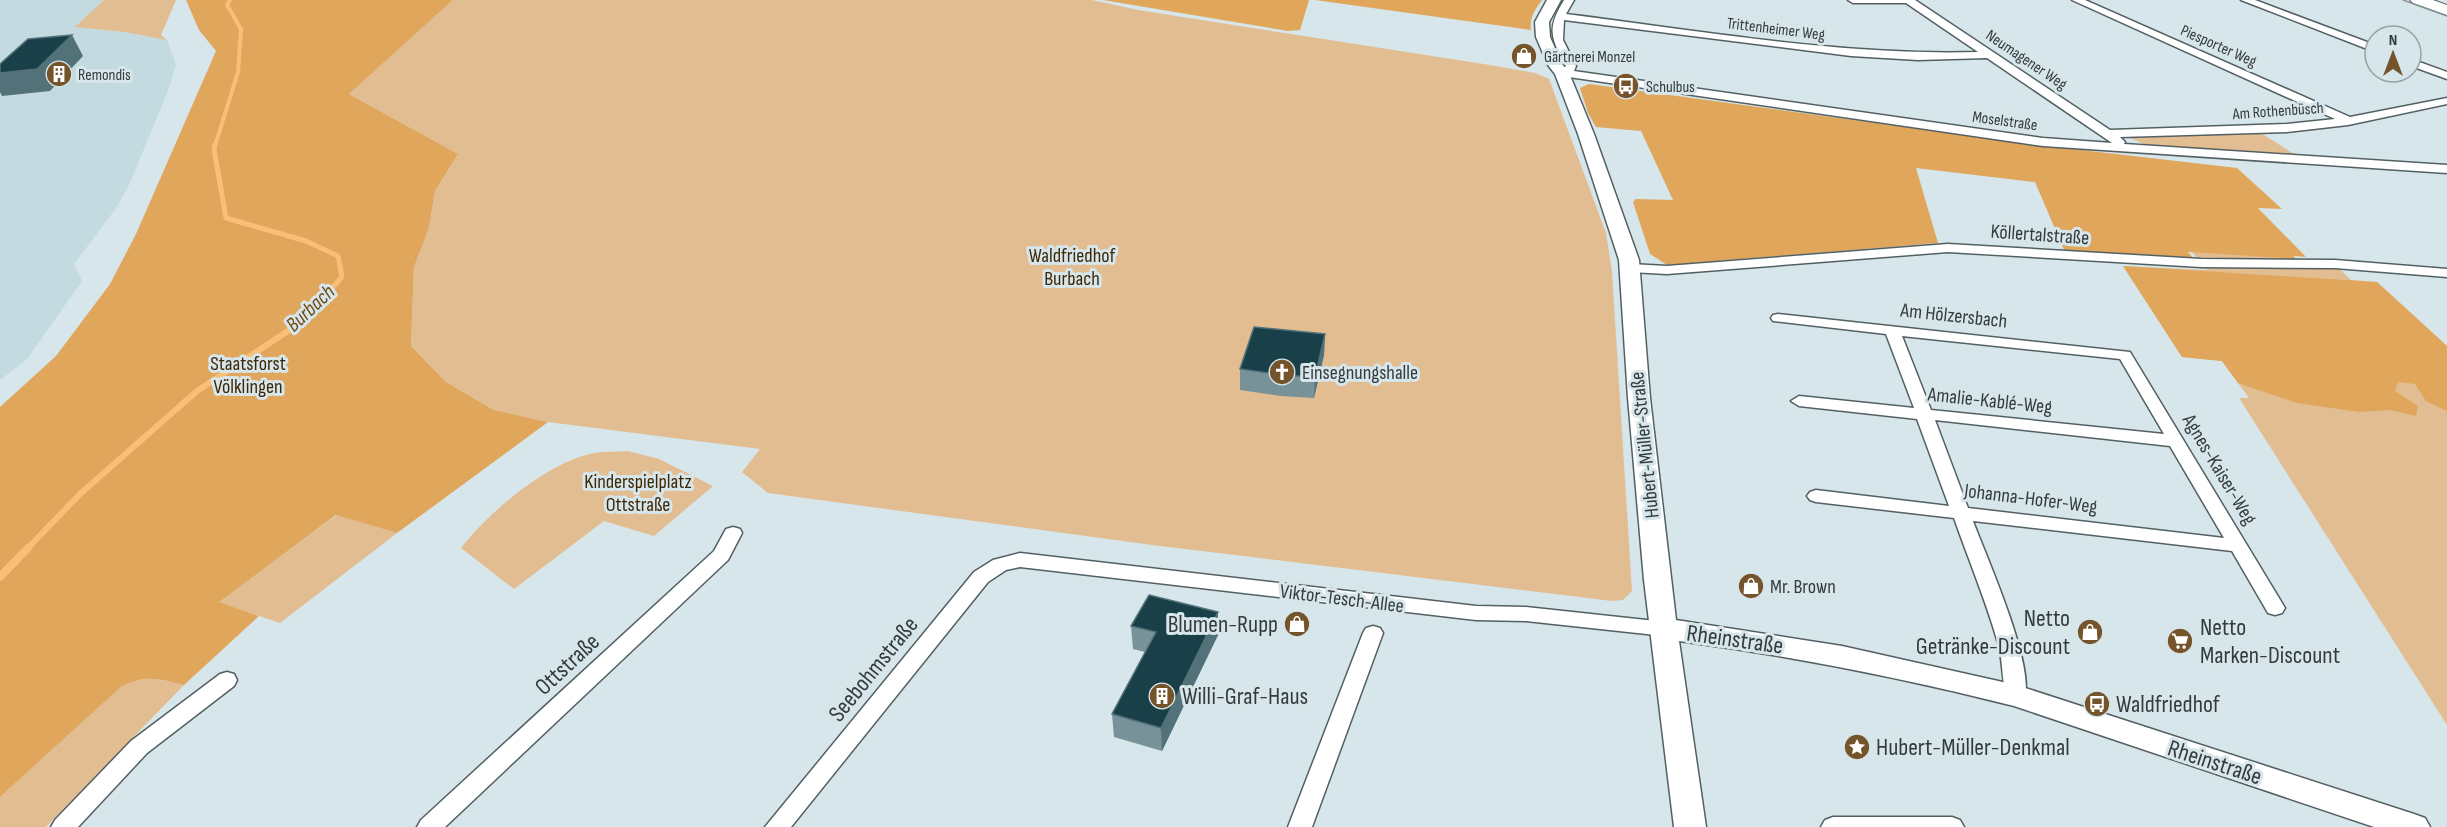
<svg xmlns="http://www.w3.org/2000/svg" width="2447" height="827" viewBox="0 0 2447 827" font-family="'Sofia Sans Condensed',sans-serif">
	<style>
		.built { fill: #c2dae0 }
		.green { fill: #e2bd92 }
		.forest { fill: #e0a65c }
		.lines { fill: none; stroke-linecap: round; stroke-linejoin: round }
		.stream-far3 { stroke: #fabf76; stroke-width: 4 }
		.stream-far2 { stroke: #fabf76; stroke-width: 5 }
		.stream-far1 { stroke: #fabf76; stroke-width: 6 }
		.stream { stroke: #fabf76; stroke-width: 8 }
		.street-casing { stroke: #536063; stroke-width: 3 }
		.secondary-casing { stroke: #536063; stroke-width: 3 }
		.primary-casing { stroke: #536063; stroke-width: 2 }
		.street { fill: #fff; fill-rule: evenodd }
		.secondary { fill: #fff; fill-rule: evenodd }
		.primary { fill: #fff; fill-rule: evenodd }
		.tram { stroke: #899497; stroke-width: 1.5 }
		.wall { fill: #789299 }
		.shaded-wall { fill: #527179 }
		.building { fill: #193f48; stroke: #527179; stroke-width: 1.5 }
		.labels { text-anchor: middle; stroke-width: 6; stroke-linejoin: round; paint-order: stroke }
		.far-street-label { font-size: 16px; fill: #353b3c; stroke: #d6e6ea }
		.far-poi-label { font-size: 16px; fill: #353b3c; stroke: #d6e6ea; text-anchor: start }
		.street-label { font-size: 20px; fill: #353b3c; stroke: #d6e6ea }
		.park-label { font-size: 20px; fill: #3f2706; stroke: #d6e6ea }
		.poi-label { font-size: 20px; fill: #353b3c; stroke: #d6e6ea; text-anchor: start }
		.water-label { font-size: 21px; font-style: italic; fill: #714a13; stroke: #d6e6ea }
		.near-poi-label { font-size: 24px; fill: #353b3c; stroke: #d6e6ea; text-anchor: start }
		.near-street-label { font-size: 24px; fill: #353b3c; stroke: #d6e6ea }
	</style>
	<rect width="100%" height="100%" fill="#d6e6ea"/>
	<path class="built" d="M0 0H104L76 27 124 32 167 40 176 65 169 88 129 185 116 208 74 264 82 281 27 359 0 380Z"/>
	<path class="green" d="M104 0H176L161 35 167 40 124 32 75 27Z
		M453 0H1092L1138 10 1490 65 1535 73 1549 79 1606 233 1612 272 1632 591 1623 600 1612 601 1152 545 768 493 742 472 760 449 548 422 494 410 446 382 411 346 414 267 429 228 435 191 458 154 349 94Z
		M2261 133 2294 154 2149 146 2125 136Z
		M2192 252 2332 261 2351 280 2377 282 2447 346V725L2239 398H2249L2222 361 2182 357 2123 266 2207 270Z
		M628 451 659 459 713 486 654 536 604 521 514 589 461 548C487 514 544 466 586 455 599 451 614 452 628 451Z
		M337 515 397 533 280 623 218 602Z
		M137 678H153L184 685 46 827H0V797L121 687Z"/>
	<path class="forest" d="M186 0H453L349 94 458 154 435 191 429 228 414 267 411 346 446 382 494 410 548 422 397 533 336 515 219 602 259 616 184 685C158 679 145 673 121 687L0 797V407L56 356 110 284 136 234 216 51 199 30Z
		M1103 0H1309L1300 30 1288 31Z
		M1315 0H1542C1535 9 1529 19 1531 30Z
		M1589 84 2038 145 2237 168 2282 209 2258 208 2306 257 2294 256 2295 259 2188 252 2194 259 2065 252 2035 182 1916 168 1938 243 1667 265 1650 254 1633 202 1636 199 1673 200 1641 131 1596 127 1588 113 1580 88Z
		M2123 266 2377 282 2447 346V411L2426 401 2415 384 2398 382 2395 391 2418 406 2416 416 2390 410 2359 412 2297 403 2238 383 2222 361 2182 357Z"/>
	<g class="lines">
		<path class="stream-far3" d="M215 146 238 72 241 29 227 5 230 0"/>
		<path class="stream-far2" d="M215 144 214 149 226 218 306 241 338 256 342 277 303 321 295 326"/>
		<path class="stream-far1" d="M26 550 80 494 197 391 297 325"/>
		<path class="stream" d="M0 577 28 548"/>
		<g class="street-casing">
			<path id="street" d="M1564 0H1574L1566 14C1703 31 1840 56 1978 52L1906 3H1853L1848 0H1915L2110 130 2287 124 2335 119 2072 0H2085L2350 117 2447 98V104L2348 125 2287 132 2120 137 2125 142 2124 144 2447 165V173L2043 146 1562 76 1557 73 1566 66C1550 37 1547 28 1564 0ZM1564 20 1851 56 1918 60 1987 58 2112 143 2043 138 1574 71 1576 66 1563 40Z
				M2241 0H2255L2375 45V52Z
				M2411 59 2447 72V79L2411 66Z
				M1948 244 2201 259 2335 260 2447 269V277L2335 268 2201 267 1948 252 1667 274 1630 272 1623 268 1630 264 1667 266Z
				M1778 314 2130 352 2285 608 2282 613 2275 615 2268 613 2232 551 1973 521C1985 554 2039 673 2023 702L2016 704 2009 702C2002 690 2003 662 1999 647 1987 603 1969 561 1954 518L1816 502 1810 500 1807 496 1810 492 1816 490 1949 506 1917 419 1799 406 1791 401 1799 396 1914 408 1886 334 1773 321 1771 318 1773 315ZM1902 336 2120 359 2164 434 1931 410ZM1935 420 2170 446 2224 538 1968 508Z
				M733 527 740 529 742 533 728 560 445 827H417L421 820 714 551 726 529Z
				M1020 553 1476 606 1526 607 1665 622 1672 624 1675 629 1672 634 1665 636 1526 621 1476 620 1020 567 1006 570 988 582 791 827H765L974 572 993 560Z
				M1373 626 1380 628 1383 633 1312 827H1288L1363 633 1366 628Z
				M227 672 234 674 237 680 234 686 147 753 78 827H51L55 820 131 741 220 674Z
				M1833 817H1952L1960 820 1964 827H1821L1825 820Z"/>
		</g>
		<g class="secondary-casing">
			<path id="secondary" d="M1547 0H1561L1549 22 1550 37 1562 64 1569 73 1594 134 1639 260 1650 398 1676 620 1842 646 2016 685 2414 814 2425 818 2430 827H2374L2014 706C1903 678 1792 656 1679 641L1706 827H1674L1644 580 1628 398 1619 260 1578 134 1555 74 1548 65 1536 37 1535 22Z"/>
		</g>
		<g class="primary-casing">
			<path id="primary" d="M2410 0H2433L2447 5V15L2413 3Z"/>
		</g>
		<use href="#street" class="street"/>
		<use href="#secondary" class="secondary"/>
		<use href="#primary" class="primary"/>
		<path class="tram" d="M2403 0 2447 16"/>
	</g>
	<path class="wall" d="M1325 334 1324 355 1314 398 1281 396 1240 390V369Z
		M1131 626 1218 635 1162 751 1114 737 1112 714 1145 652 1133 649Z"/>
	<path class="shaded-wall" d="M72 35 83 56 50 91 2 96 0 92V73Z
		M1325 334 1324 355 1314 398 1315 377Z
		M1218 612V635L1162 751 1161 728Z"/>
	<path class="building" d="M72 35 37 69 0 73V64L28 39Z
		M1254 327 1325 334 1315 377 1282 375 1240 369Z
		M1149 595 1218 612 1161 728 1112 714 1156 632 1131 626Z"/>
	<defs>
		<g id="shop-disc" transform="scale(1.35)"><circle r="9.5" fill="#75542b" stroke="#d6e6ea"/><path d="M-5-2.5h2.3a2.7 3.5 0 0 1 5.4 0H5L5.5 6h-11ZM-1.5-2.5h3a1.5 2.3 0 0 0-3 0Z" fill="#fff"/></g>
		<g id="building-disc" transform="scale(1.35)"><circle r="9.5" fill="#75542b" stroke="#d6e6ea"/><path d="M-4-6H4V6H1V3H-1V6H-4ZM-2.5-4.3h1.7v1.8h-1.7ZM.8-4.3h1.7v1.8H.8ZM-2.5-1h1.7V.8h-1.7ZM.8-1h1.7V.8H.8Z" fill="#fff"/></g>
		<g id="bus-disc" transform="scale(1.35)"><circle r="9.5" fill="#75542b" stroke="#d6e6ea"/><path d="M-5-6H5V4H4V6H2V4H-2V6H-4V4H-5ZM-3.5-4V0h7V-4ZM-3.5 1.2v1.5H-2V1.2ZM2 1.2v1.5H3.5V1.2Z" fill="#fff"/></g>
		<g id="church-disc" transform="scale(1.35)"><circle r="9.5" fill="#75542b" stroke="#d6e6ea"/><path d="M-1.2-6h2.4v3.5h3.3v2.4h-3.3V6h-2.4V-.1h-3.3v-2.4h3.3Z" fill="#fff"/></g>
		<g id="supermarket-disc" transform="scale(1.35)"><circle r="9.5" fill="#75542b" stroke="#d6e6ea"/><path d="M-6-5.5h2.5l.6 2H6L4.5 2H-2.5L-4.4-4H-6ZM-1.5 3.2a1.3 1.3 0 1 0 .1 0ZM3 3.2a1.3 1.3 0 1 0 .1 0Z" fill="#fff"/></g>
		<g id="sight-disc" transform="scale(1.35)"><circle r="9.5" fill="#75542b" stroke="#d6e6ea"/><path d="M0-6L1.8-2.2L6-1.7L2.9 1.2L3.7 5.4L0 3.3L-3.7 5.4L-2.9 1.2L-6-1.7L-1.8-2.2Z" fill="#fff"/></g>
	</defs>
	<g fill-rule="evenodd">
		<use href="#shop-disc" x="1524" y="56"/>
		<use href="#building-disc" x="59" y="74"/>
		<use href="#bus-disc" x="1626" y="86"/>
		<use href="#church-disc" x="1282" y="372"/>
		<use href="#shop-disc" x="1751" y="586"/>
		<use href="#shop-disc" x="1297" y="624"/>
		<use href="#shop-disc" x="2090" y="632"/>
		<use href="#supermarket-disc" x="2180" y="641"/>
		<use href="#building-disc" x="1162" y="696"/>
		<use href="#bus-disc" x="2097" y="704"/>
		<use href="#sight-disc" x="1857" y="747"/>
	</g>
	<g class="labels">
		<g class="far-street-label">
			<text transform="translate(1776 28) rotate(7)" y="6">Trittenheimer Weg</text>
			<text transform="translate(2219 45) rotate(24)" y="6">Piesporter Weg</text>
			<text transform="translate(2027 59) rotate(34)" y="6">Neumagener Weg</text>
			<text transform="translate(2278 110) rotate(-4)" y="6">Am Rothenbüsch</text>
			<text transform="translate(2005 120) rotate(8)" y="6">Moselstraße</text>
		</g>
		<g class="far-poi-label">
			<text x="1544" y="62">Gärtnerei Monzel</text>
			<text x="78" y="80">Remondis</text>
			<text x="1646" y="92">Schulbus</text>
		</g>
		<g class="street-label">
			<text transform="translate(2040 234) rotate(4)" y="7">Köllertalstraße</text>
			<text transform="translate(1954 315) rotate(6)" y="7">Am Hölzersbach</text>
			<text transform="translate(1990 400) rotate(6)" y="7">Amalie-Kablé-Weg</text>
			<text transform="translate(1644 445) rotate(-96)" y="7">Hubert-Müller-Straße</text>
			<text transform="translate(2220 469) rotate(59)" y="7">Agnes-Kaiser-Weg</text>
			<text transform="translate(2031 498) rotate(7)" y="7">Johanna-Hofer-Weg</text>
			<text transform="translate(1342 598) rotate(7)" y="7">Viktor-Tesch-Allee</text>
		</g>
		<g class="park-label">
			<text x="1072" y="262">Waldfriedhof<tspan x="1072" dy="23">Burbach</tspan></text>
			<text x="248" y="370">Staatsforst<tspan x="248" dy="23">Völklingen</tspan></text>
			<text x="638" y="488">Kinderspielplatz<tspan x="638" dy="23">Ottstraße</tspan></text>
		</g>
		<g class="poi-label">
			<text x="1302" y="379">Einsegnungshalle</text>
			<text x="1770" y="593">Mr. Brown</text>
		</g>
		<g class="water-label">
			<text transform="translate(310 308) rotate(-43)" y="7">Burbach</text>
		</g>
		<g class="near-poi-label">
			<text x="2070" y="626" text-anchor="end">Netto<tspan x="2070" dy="28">Getränke-Discount</tspan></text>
			<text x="1278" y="632" text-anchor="end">Blumen-Rupp</text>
			<text x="2200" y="635">Netto<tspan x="2200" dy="28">Marken-Discount</tspan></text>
			<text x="1182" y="704">Willi-Graf-Haus</text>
			<text x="2116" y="712">Waldfriedhof</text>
			<text x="1876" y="755">Hubert-Müller-Denkmal</text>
		</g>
		<g class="near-street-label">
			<text transform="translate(1735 639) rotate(8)" y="8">Rheinstraße</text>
			<text transform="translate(567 664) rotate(-43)" y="8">Ottstraße</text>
			<text transform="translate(873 669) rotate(-51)" y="8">Seebohmstraße</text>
			<text transform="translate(2215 762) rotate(18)" y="8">Rheinstraße</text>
		</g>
	</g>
	<g transform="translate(2393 54)"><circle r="28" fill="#d6e6ea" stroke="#96a2a4" stroke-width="1.5"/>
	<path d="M0-4.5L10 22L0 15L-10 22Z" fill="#75542b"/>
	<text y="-9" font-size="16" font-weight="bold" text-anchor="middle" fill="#353b3c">N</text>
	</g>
</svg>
